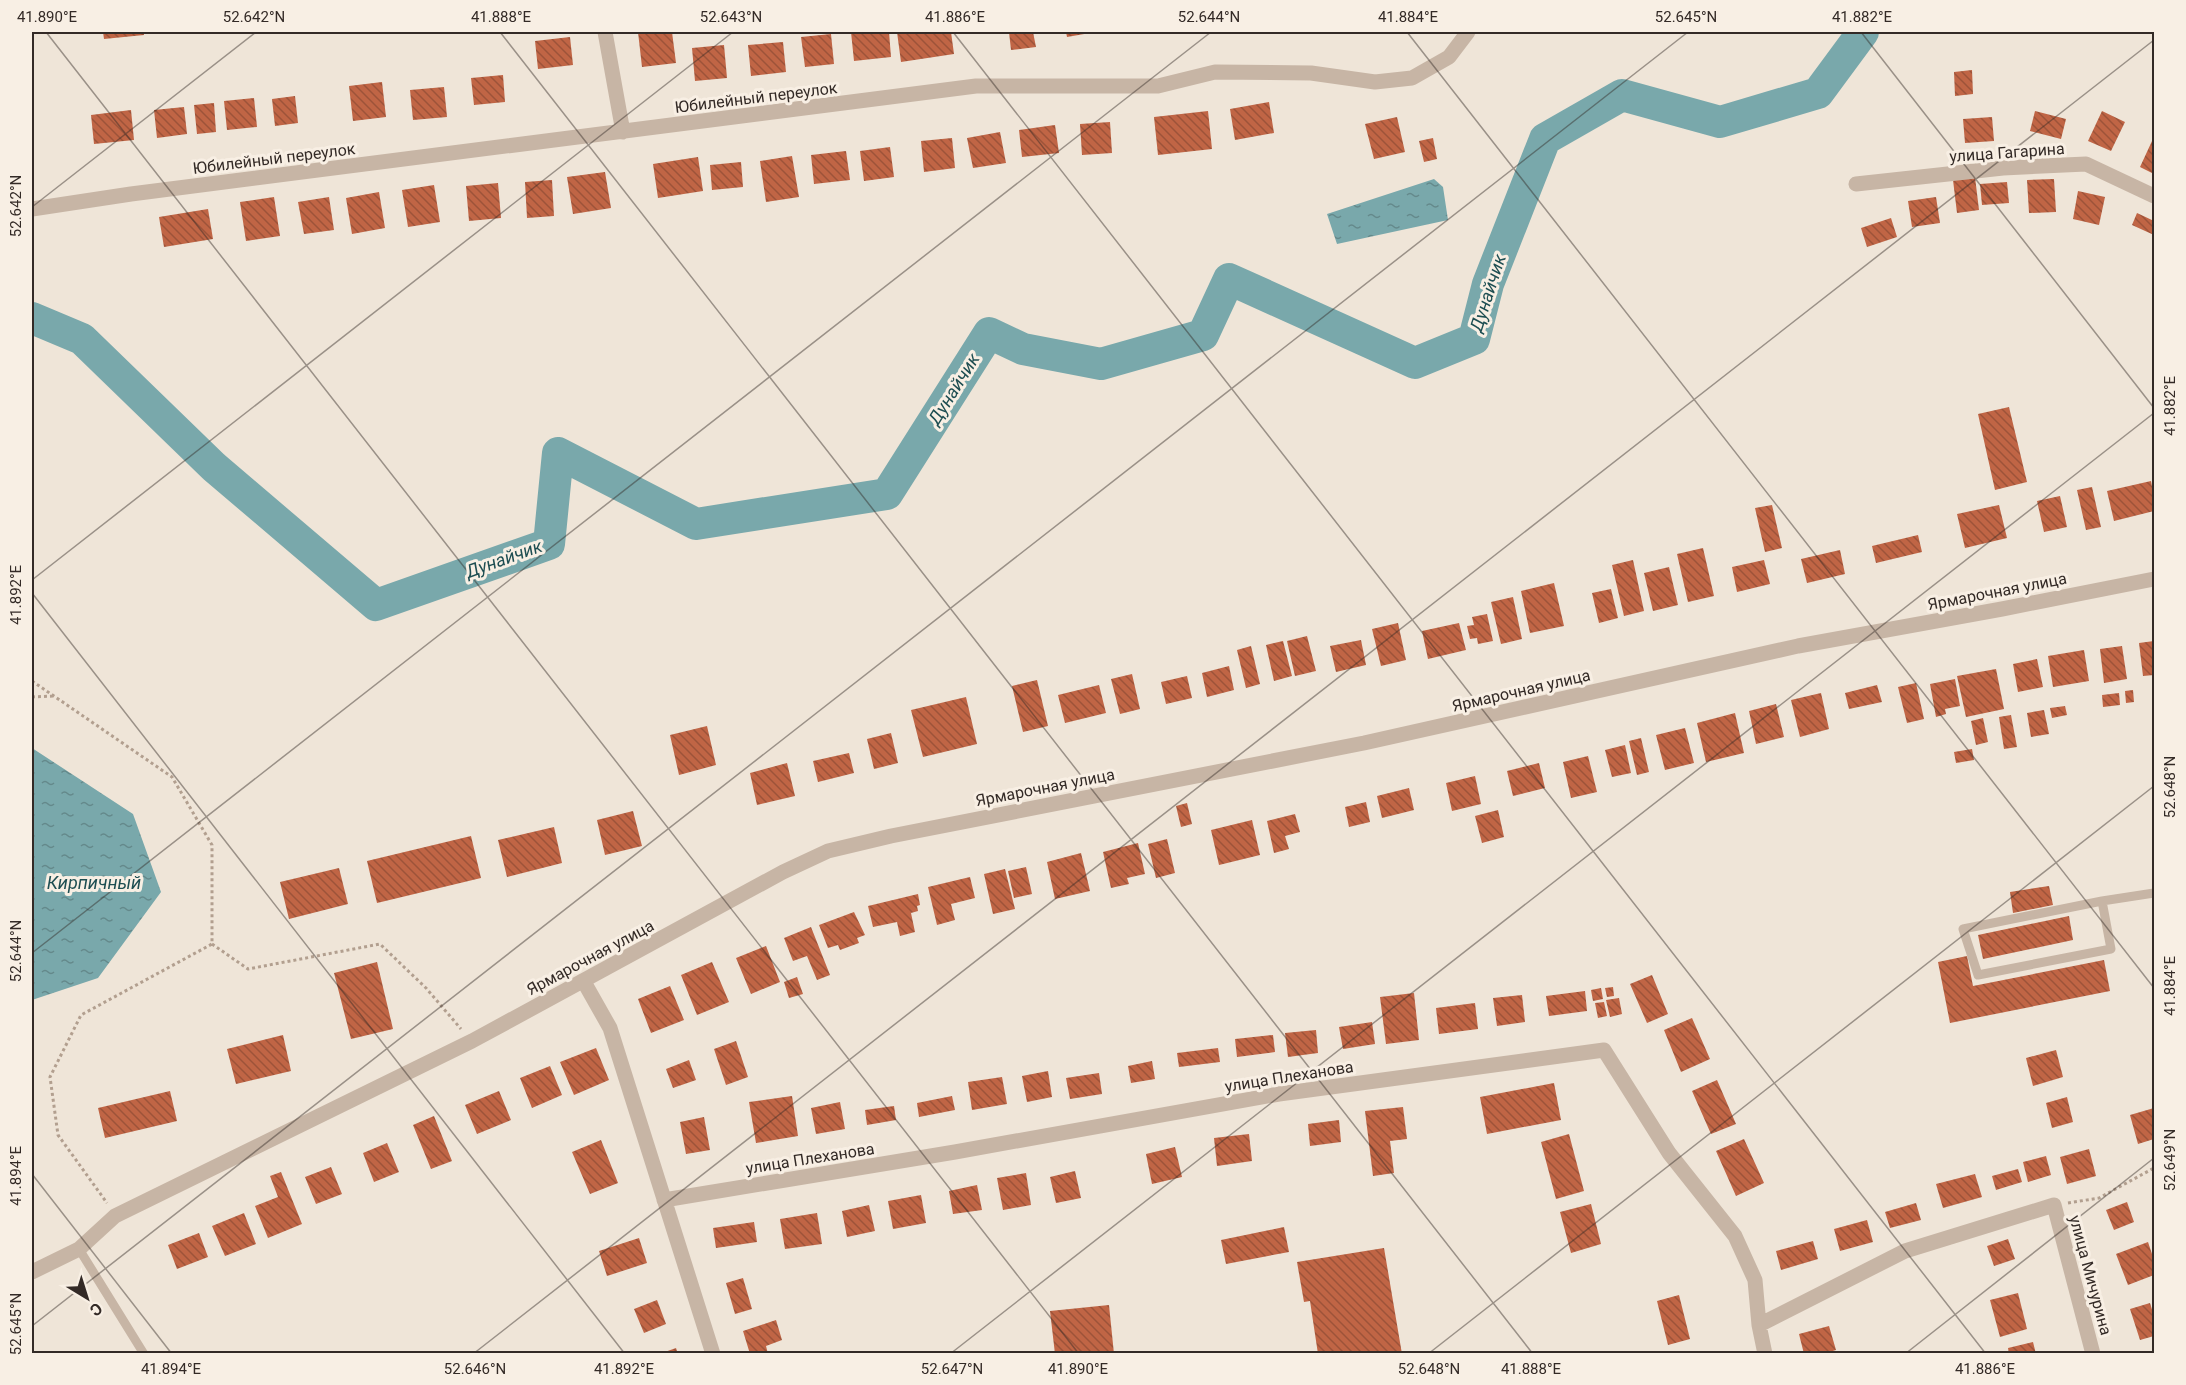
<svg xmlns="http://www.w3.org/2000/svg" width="2186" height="1385" viewBox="0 0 2186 1385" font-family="Roboto,sans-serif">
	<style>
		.water { fill: url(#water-ripples) }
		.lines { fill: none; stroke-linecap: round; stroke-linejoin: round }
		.river { stroke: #79a8ab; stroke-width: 32 }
		.building { fill: url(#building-back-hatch) }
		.path { stroke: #b29f8f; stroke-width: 3; stroke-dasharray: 3 3; stroke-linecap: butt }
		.lane { stroke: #c7b5a5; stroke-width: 9 }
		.street { stroke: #c7b5a5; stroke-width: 15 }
		.ticks { fill: none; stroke: #332a26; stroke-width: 1.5; stroke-opacity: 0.45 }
		.labels { text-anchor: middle; stroke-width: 6; stroke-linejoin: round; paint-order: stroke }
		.street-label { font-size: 16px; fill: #332a26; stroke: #f8efe4 }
		.water-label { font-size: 18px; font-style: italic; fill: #1e4e52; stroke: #f8efe4 }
		.neatline { fill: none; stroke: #332a26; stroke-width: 2 }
		.ticks-label { font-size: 15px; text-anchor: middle; fill: #332a26 }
	</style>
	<defs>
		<pattern id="water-ripples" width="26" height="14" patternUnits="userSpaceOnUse" patternTransform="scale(1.5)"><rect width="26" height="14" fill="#79a8ab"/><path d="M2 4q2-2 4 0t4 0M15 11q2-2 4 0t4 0" fill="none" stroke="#64898b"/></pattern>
		<pattern id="building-back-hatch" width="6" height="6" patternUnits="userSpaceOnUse" patternTransform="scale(1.5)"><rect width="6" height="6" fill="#c06545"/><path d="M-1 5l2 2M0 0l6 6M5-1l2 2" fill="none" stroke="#9d5339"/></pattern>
	</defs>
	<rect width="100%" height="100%" fill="#efe5d8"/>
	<path class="water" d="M1434 179 1443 187 1448 220 1337 244 1327 214Z
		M32 748 133 814 161 892 98 978 32 1000Z"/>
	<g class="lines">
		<path class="river" d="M32 318 82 339 214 467 376 605 549 544 558 453 696 524 887 494 989 333 1023 349 1101 364 1203 335 1229 279 1415 363 1474 339 1488 284 1545 139 1622 95 1720 122 1818 93 1863 32"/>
	</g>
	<path class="building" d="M103 32H144V35L104 39Z
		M638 32H672L676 63 642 67Z
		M851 32H889L891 57 854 61Z
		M897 32H951L954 54 901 62Z
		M1009 32H1033L1036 47 1011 50Z
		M1066 32H1089L1090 33 1067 37Z
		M831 34 834 64 805 67 801 37Z
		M570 37 573 65 538 69 535 41Z
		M783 42 786 72 751 76 748 45Z
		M724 45 727 78 695 81 692 48Z
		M1972 70 1973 94 1955 96 1954 72Z
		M503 75 505 102 474 105 471 78Z
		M382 82 386 117 353 121 349 86Z
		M444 87 447 117 413 120 410 90Z
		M295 96 298 123 275 126 272 99Z
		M254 98 257 127 227 130 224 101Z
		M1269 102 1274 133 1235 140 1230 109Z
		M214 103 216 132 197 134 194 105Z
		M184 107 187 134 157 138 154 110Z
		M131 110 134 140 94 144 91 115Z
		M1208 111 1212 149 1158 155 1154 117Z
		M2035 111 2066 119 2061 139 2030 131Z
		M2102 111 2125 122 2111 151 2088 141Z
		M1397 117 1405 152 1374 159 1365 124Z
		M1992 117 1994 141 1965 143 1963 119Z
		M1110 122 1112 153 1082 155 1080 124Z
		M1055 125 1059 153 1022 157 1019 130Z
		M1000 132 1006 163 973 168 967 138Z
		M952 138 955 168 924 172 921 141Z
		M1433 138 1437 159 1424 162 1419 141Z
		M2152 141 2154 142V174L2140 167Z
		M890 147 894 177 864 181 860 151Z
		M846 151 850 180 814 184 811 155Z
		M792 156 799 197 766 202 760 161Z
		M698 157 703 191 658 198 653 164Z
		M741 162 743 187 712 190 710 165Z
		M605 172 611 208 573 214 567 177Z
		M1975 177 1979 210 1957 213 1953 180Z
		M2054 179 2056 212 2029 213 2027 180Z
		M552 180 554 216 527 218 525 182Z
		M2007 182 2009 203 1982 205 1980 184Z
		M498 183 501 218 469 221 466 186Z
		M434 185 440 222 408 227 402 190Z
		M2078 191 2105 197 2099 225 2073 219Z
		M379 192 385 228 352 234 346 198Z
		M274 197 280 236 246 241 240 202Z
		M329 197 334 230 304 234 298 202Z
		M1936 197 1940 223 1912 227 1908 201Z
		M208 209 213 239 164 247 159 217Z
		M2137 213 2154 221V235L2132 225Z
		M1891 218 1897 237 1867 247 1861 228Z
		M2009 407 2027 482 1995 490 1978 414Z
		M2151 481 2154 497V511L2114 521 2107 491Z
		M2092 487 2101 527 2086 530 2077 490Z
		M2060 496 2067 527 2044 532 2037 501Z
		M1772 505 1782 548 1765 552 1755 508Z
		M1999 505 2007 538 1965 548 1957 514Z
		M1918 535 1922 552 1876 563 1872 546Z
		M1703 548 1714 596 1688 602 1677 554Z
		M1840 550 1845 574 1807 583 1801 559Z
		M1633 560 1644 611 1624 616 1612 565Z
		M1764 560 1770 584 1737 592 1732 567Z
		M1669 567 1678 605 1653 611 1644 573Z
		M1554 583 1564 626 1530 633 1521 591Z
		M1611 589 1618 618 1599 623 1592 593Z
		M1513 597 1522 639 1501 644 1491 602Z
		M1487 614 1493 641 1478 644 1477 638 1470 639 1467 626 1474 625 1472 617Z
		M1398 623 1406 660 1381 666 1372 629Z
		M1459 623 1466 650 1428 659 1422 631Z
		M1307 636 1316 671 1295 676 1287 641Z
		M1361 640 1366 665 1336 672 1330 646Z
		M1283 641 1292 676 1274 681 1266 645Z
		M2154 641V675L2143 676 2139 643Z
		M1251 646 1260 684 1246 688 1237 650Z
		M2122 646 2127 679 2104 683 2100 649Z
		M2084 650 2089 681 2053 687 2048 656Z
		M2037 659 2043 687 2018 692 2013 664Z
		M1229 666 1234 690 1207 697 1202 673Z
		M1996 669 2004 709 1966 717 1957 676Z
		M1132 674 1140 709 1120 714 1111 679Z
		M1187 676 1192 698 1166 704 1161 682Z
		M1955 679 1960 706 1945 709 1946 714 1936 717 1930 684Z
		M1037 680 1048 726 1023 732 1012 686Z
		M1916 683 1924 719 1907 723 1898 687Z
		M1099 685 1106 713 1065 723 1058 695Z
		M1877 685 1882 702 1849 709 1845 693Z
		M2133 690 2134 702 2126 703 2125 691Z
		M1821 693 1829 729 1800 737 1791 700Z
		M2119 693 2120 705 2103 707 2102 695Z
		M966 697 977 744 923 757 911 710Z
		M1776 704 1784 737 1756 744 1749 711Z
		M2065 706 2067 715 2052 718 2050 708Z
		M2044 710 2049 734 2031 737 2027 713Z
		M1735 713 1744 753 1706 762 1697 723Z
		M2011 715 2017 747 2004 749 1999 717Z
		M1983 718 1988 742 1976 745 1971 721Z
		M707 726 716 765 679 775 670 735Z
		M1685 728 1694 763 1665 770 1656 735Z
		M891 733 898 763 874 769 867 739Z
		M1641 738 1649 772 1637 775 1629 741Z
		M1625 745 1631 773 1612 777 1605 750Z
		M1972 749 1974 760 1956 763 1954 752Z
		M849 753 854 773 818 782 813 761Z
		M1588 756 1597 792 1571 798 1563 762Z
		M787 763 795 796 757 805 750 773Z
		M1539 763 1545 788 1513 796 1507 771Z
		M1475 776 1481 804 1452 811 1446 783Z
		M1409 788 1414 810 1382 818 1377 796Z
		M1366 802 1370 822 1349 827 1345 807Z
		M1187 803 1192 824 1181 827 1176 806Z
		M1498 810 1504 837 1482 843 1475 816Z
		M633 811 642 846 605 855 597 820Z
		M1295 814 1300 832 1285 836 1289 849 1274 853 1267 821Z
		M1252 820 1260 855 1219 865 1211 830Z
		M554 827 562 863 507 877 498 840Z
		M471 836 481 878 377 903 367 861Z
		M1167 839 1175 873 1156 878 1148 844Z
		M1138 843 1145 874 1127 878 1129 884 1111 888 1103 852Z
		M1081 853 1090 891 1055 899 1047 862Z
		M1026 867 1032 894 1014 898 1008 871Z
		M339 868 348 904 289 919 280 882Z
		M1005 869 1015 909 993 914 984 874Z
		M970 877 975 898 951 904 955 920 937 925 928 887Z
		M2049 886 2053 905 2013 913 2010 892Z
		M918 894 920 905 917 906 918 911 911 913 915 932 900 936 897 922 873 927 868 906Z
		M854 912 865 935 857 938 859 943 840 950 838 945 828 948 819 925Z
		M2069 916 2073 940 1983 959 1978 935Z
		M811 927 830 975 817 980 807 956 793 961 784 938Z
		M766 946 780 982 751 994 736 958Z
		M1967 956 1973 986 2104 960 2110 991 1950 1023 1938 962Z
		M377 962 393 1029 351 1039 334 973Z
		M712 962 729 1002 697 1015 681 975Z
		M1652 975 1668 1014 1647 1023 1630 984Z
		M797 977 803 994 789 998 784 982Z
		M670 986 684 1020 651 1033 638 999Z
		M1613 987 1614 996 1607 997 1605 988Z
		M1601 988 1603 999 1593 1001 1591 990Z
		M1585 991 1587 1011 1549 1016 1546 996Z
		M1414 993 1419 1040 1386 1044 1380 997Z
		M1522 995 1525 1022 1497 1026 1493 998Z
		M1619 998 1622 1014 1610 1017 1606 1000Z
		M1604 1002 1607 1016 1598 1018 1595 1003Z
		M1475 1003 1478 1029 1439 1034 1436 1008Z
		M1692 1018 1710 1059 1681 1072 1664 1030Z
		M1372 1022 1375 1044 1343 1049 1339 1027Z
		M1316 1030 1318 1053 1288 1057 1285 1033Z
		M283 1035 291 1071 236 1084 227 1049Z
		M1273 1035 1275 1052 1237 1057 1235 1039Z
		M736 1041 748 1077 726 1085 714 1049Z
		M596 1048 609 1080 574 1095 560 1062Z
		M1218 1048 1220 1062 1179 1067 1177 1053Z
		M2056 1050 2063 1077 2033 1086 2026 1058Z
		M689 1060 696 1080 673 1088 666 1069Z
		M1152 1061 1155 1079 1131 1083 1128 1066Z
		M550 1066 562 1095 532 1108 520 1078Z
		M1048 1071 1052 1097 1027 1102 1022 1076Z
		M1099 1073 1102 1094 1070 1099 1066 1078Z
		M1002 1077 1007 1104 972 1110 968 1082Z
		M1717 1080 1736 1124 1711 1134 1692 1091Z
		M1554 1083 1561 1120 1487 1134 1480 1097Z
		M170 1091 177 1121 105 1138 98 1108Z
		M499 1091 511 1120 477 1134 465 1105Z
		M792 1096 798 1136 756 1143 749 1102Z
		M952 1096 955 1110 919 1117 917 1103Z
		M2067 1097 2073 1122 2052 1128 2046 1103Z
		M840 1102 845 1129 816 1134 811 1108Z
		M894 1106 896 1120 867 1125 865 1110Z
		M1403 1107 1407 1139 1390 1141 1394 1173 1373 1176 1365 1111Z
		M2154 1108V1139L2138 1144 2130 1115Z
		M434 1116 452 1161 431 1169 413 1125Z
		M704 1117 710 1150 686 1154 680 1122Z
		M1339 1120 1341 1142 1310 1146 1308 1124Z
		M1249 1134 1252 1161 1217 1166 1214 1138Z
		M1569 1134 1584 1191 1556 1199 1541 1142Z
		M1744 1139 1764 1183 1736 1196 1716 1151Z
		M601 1140 618 1183 590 1194 572 1152Z
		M387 1143 399 1172 374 1182 363 1153Z
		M1175 1147 1182 1177 1152 1184 1146 1154Z
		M2089 1149 2096 1176 2067 1184 2060 1157Z
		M2046 1156 2051 1175 2028 1182 2023 1162Z
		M331 1167 342 1194 316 1204 305 1177Z
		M2018 1169 2022 1182 1996 1190 1992 1176Z
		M1075 1171 1081 1198 1056 1203 1050 1177Z
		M281 1172 302 1224 268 1238 255 1206 278 1197 270 1176Z
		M1026 1173 1031 1205 1003 1210 997 1178Z
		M1975 1174 1982 1197 1943 1208 1936 1184Z
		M977 1185 982 1210 953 1214 949 1191Z
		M921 1195 926 1223 893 1229 888 1201Z
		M2127 1202 2134 1222 2114 1230 2106 1210Z
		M1916 1203 1921 1220 1890 1228 1885 1212Z
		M1591 1204 1601 1244 1571 1253 1560 1212Z
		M869 1205 875 1231 847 1237 842 1211Z
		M244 1213 256 1244 225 1256 212 1226Z
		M817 1213 822 1244 785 1249 780 1219Z
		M1867 1220 1873 1242 1840 1251 1834 1229Z
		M754 1222 757 1242 716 1248 713 1228Z
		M1284 1227 1289 1252 1226 1264 1221 1240Z
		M199 1233 208 1257 177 1269 168 1245Z
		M639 1238 647 1263 607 1276 599 1251Z
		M2008 1239 2015 1259 1994 1266 1987 1246Z
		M1813 1241 1818 1259 1781 1270 1776 1251Z
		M2148 1242 2154 1260V1275L2128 1285 2116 1254Z
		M1384 1248 1402 1354H1318L1310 1301 1304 1302 1297 1262Z
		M743 1278 752 1309 735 1314 726 1283Z
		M2018 1293 2027 1329 2000 1337 1990 1300Z
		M1679 1295 1690 1339 1668 1345 1657 1301Z
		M657 1300 666 1324 644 1333 634 1309Z
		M2150 1303 2154 1316V1336L2140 1340 2130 1309Z
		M1109 1305 1114 1354H1055L1050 1311Z
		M776 1320 782 1340 766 1346 768 1354H750L743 1331Z
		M1829 1326 1836 1350 1823 1354H1804L1799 1334Z
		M2033 1342 2036 1354H2009L2008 1348Z
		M676 1348 678 1354H662V1353Z"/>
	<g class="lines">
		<path class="path" d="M32 681 172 777 212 845V944L81 1015 50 1077 58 1135 107 1203
			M32 697 54 696
			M212 944 248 969 380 944 426 988 461 1029
			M2068 1203 2099 1198 2154 1168"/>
		<path class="lane" d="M2102 901 2111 949 1978 975 1963 929 2102 901 2154 893
			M79 1249 144 1354"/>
		<path class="street" d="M605 32 623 132
			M1856 184 2003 168 2086 164 2154 196
			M32 209 131 194 976 86H1158L1215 72 1311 73 1375 82 1412 78 1449 57 1468 32
			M584 982 610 1028 713 1354
			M664 1200 955 1152 1279 1094 1604 1050 1669 1153 1735 1236 1755 1280 1759 1325 1765 1354
			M32 1272 79 1249 115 1216 472 1041 783 872 828 851 891 836 1364 743 1798 646 2002 609 2154 579
			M1759 1325 1905 1251 2054 1205 2093 1354"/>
	</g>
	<path class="ticks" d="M46 32 1079 1354M500 32 1533 1354M953 32 1986 1354M1407 32 2154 988M1861 32 2154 408M32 207 256 32M32 580 733 32M32 593 625 1354M32 953 1211 32M32 1174 172 1354M32 1326 1688 32M473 1354 2154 40M950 1354 2154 413M1428 1354 2154 786M1905 1354 2154 1158"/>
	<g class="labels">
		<g class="street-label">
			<text transform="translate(756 97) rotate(-7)" y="6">Юбилейный переулок</text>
			<text transform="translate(2007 152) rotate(-4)" y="6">улица Гагарина</text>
			<text transform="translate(274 158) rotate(-7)" y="6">Юбилейный переулок</text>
			<text transform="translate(1997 591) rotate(-11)" y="6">Ярмарочная улица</text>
			<text transform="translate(1521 690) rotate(-13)" y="6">Ярмарочная улица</text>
			<text transform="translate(1045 787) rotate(-11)" y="6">Ярмарочная улица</text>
			<text transform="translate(590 957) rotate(-28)" y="6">Ярмарочная улица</text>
			<text transform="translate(1289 1076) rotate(-9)" y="6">улица Плеханова</text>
			<text transform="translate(810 1158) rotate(-9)" y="6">улица Плеханова</text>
			<text transform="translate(2091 1275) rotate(75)" y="6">улица Мичурина</text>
		</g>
		<g class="water-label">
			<text transform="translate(1488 293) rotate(-72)" y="6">Дунайчик</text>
			<text transform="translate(954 389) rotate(-58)" y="6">Дунайчик</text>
			<text transform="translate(504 559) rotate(-20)" y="6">Дунайчик</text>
			<text x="94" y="889">Кирпичный</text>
		</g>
	</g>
	<rect width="2186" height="1385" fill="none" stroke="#f8efe4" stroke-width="66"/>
	<g transform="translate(87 1298) rotate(142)" stroke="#f8efe4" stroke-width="4.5" paint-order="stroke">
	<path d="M0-4.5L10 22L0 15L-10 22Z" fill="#332a26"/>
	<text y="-9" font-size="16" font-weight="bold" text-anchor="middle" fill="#332a26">С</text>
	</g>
	<rect x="33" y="33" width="2120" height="1319" class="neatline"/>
	<g class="ticks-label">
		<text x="47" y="22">41.890°E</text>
		<text x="254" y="22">52.642°N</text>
		<text x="501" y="22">41.888°E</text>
		<text x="731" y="22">52.643°N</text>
		<text x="955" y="22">41.886°E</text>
		<text x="1209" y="22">52.644°N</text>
		<text x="1408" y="22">41.884°E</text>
		<text x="1686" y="22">52.645°N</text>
		<text x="1862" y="22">41.882°E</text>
		<text transform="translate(16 206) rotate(-90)" y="5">52.642°N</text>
		<text transform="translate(2170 406) rotate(-90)" y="5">41.882°E</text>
		<text transform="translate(16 595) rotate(-90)" y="5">41.892°E</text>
		<text transform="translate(2170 787) rotate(-90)" y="5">52.648°N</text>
		<text transform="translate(16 951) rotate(-90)" y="5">52.644°N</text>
		<text transform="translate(2170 986) rotate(-90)" y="5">41.884°E</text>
		<text transform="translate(2170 1160) rotate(-90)" y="5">52.649°N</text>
		<text transform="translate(16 1176) rotate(-90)" y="5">41.894°E</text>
		<text transform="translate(16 1324) rotate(-90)" y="5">52.645°N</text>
		<text x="171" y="1374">41.894°E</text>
		<text x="475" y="1374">52.646°N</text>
		<text x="624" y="1374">41.892°E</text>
		<text x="952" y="1374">52.647°N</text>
		<text x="1078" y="1374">41.890°E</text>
		<text x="1429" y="1374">52.648°N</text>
		<text x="1531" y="1374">41.888°E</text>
		<text x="1985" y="1374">41.886°E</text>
	</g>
</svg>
